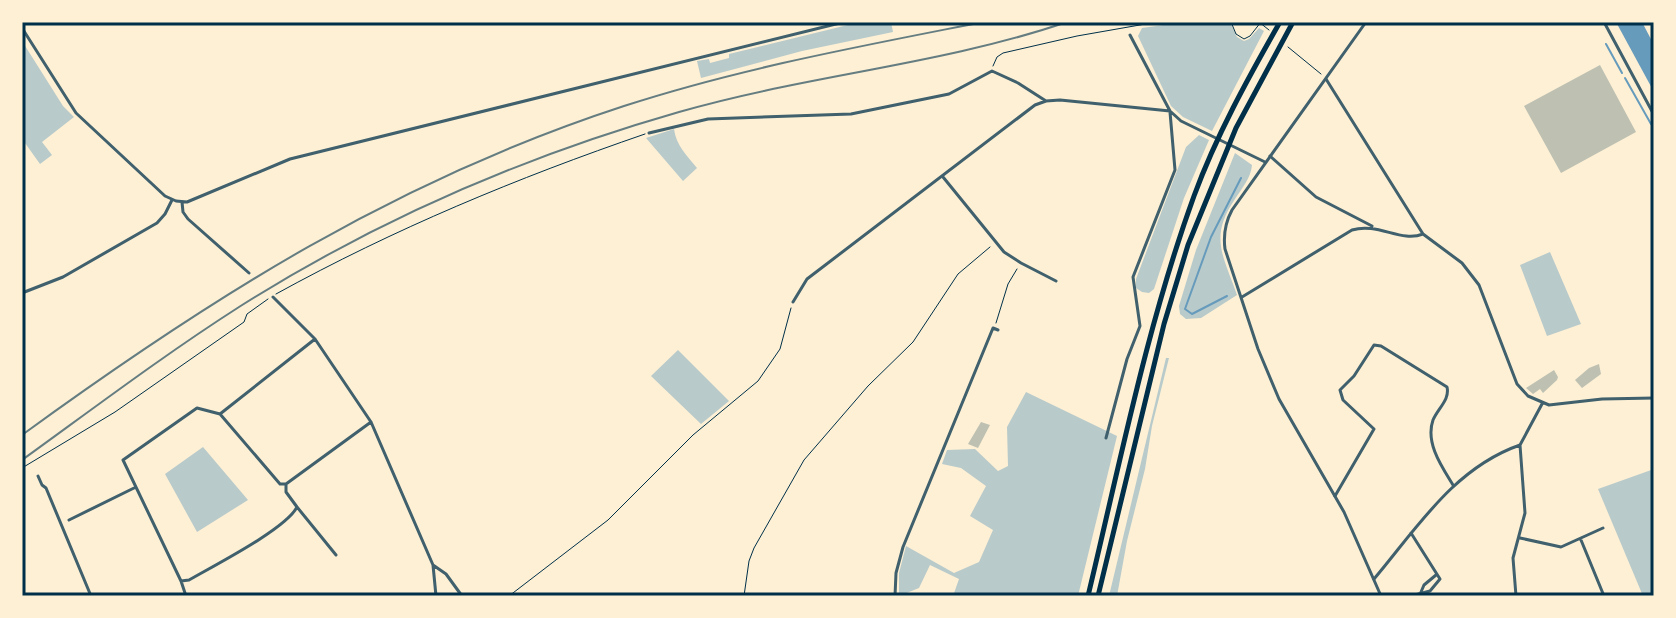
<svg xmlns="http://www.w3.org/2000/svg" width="1676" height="618" viewBox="0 0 1676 618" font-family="Mulish,sans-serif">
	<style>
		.green { fill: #b9caca }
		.water { fill: #669bbc }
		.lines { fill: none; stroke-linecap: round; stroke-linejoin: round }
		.stream { stroke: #669bbc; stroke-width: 2 }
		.building { fill: #bec0b2 }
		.path { stroke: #003049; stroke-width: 1 }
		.minor { stroke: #3f606c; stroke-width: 3 }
		.tertiary { stroke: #3f606c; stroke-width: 3 }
		.motorway { stroke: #003049; stroke-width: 5 }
		.rail { stroke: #657d81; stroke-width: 2 }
		.neatline { fill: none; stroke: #003049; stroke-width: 3 }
	</style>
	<rect width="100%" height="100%" fill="#fdf0d5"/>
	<path class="green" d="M860 22H891L893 32 802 51 701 78 697 61 709 59 710 63 729 58V54Z
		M1185 22H1230L1237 37 1244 41 1249 39 1259 28 1264 31 1212 131 1183 117 1171 106 1138 36 1142 28Z
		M22 41 63 106 74 117 42 142 52 155 40 164 25 143 22 145Z
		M674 129C676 145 687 156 697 168L683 181 646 138Z
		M1199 135 1209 140 1184 198 1154 289 1149 293 1142 292 1136 288V279L1186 147Z
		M1235 153 1252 165C1251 178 1242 188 1235 199 1209 237 1223 255 1237 295L1201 318 1186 319 1180 314 1179 306 1196 250Z
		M1550 252 1581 324 1547 336 1520 265Z
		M678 350 729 401 701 424 651 376Z
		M1166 358H1169L1152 426 1145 469 1127 541 1117 596H1109Z
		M1026 392 1117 436 1078 596H953L959 579 930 565 919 588 899 596V573L906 546 954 573 979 562 993 530 970 516 986 486 961 468 942 464 947 450 975 449 998 471 1008 466 1007 427Z
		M203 447 248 500 197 532 165 474Z
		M1654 469V596H1643L1598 489Z"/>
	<path class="water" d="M1616 22H1642L1654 45V92Z"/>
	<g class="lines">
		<path class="stream" d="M1606 44 1622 73
			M1625 78 1651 124
			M1227 296 1192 314 1185 309 1211 237 1241 178"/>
	</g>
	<path class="building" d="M1600 65 1636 132 1561 173 1524 106Z
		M1599 364 1601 374 1582 388 1575 380 1589 368Z
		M1554 370 1558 377 1557 380 1543 393 1540 389 1533 394 1526 388Z
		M981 422 990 425 978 448 968 444Z"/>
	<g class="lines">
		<path class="path" d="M1231 22 1236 34 1244 39 1250 36 1261 22
			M1259 22 1269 30
			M1288 47 1321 74
			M993 66 997 57 1003 53 1077 36 1157 22
			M276 294C394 229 517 178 645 134
			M996 323 1008 284 1017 269
			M22 468 115 412 244 322 247 314 268 299
			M509 596 608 520 693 435 758 381 780 349 791 308
			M744 596 749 561 754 548 804 460 868 386 913 342 958 274 990 247"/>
		<path class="minor" d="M22 28 76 113 165 196 176 201 187 202 290 159 844 22
			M1130 35 1170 111 1181 121 1265 162
			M1326 79 1423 234 1462 263 1479 285 1517 384 1528 396 1549 405 1602 399 1654 398
			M649 133 708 119 851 114 949 94 992 71 1018 83 1046 101
			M1270 156 1316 197 1372 226
			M943 177 1004 252 1021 263 1056 281
			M182 202 183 212 188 219 249 273
			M22 293 63 277 157 223 165 214 172 200
			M273 297 315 339 371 422 433 565 436 596
			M1242 297 1352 230C1378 222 1401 243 1423 234
			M793 302 807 279 1035 105 1046 101 1060 100 1170 111
			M315 339 220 414 197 408 123 460 181 581 189 580C213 566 286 529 297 507L286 492V484L371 422
			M220 414 280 484H286
			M1106 438 1127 359 1140 326 1133 277 1175 170 1170 112
			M38 476 42 485 46 488 91 596
			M1335 496 1374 429 1343 400 1340 390 1354 376 1374 345 1381 346 1447 387C1450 400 1438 408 1433 420 1425 443 1442 467 1453 485
			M297 507 336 555
			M69 520 134 488
			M1520 538 1561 547 1603 528
			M1581 540 1604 596
			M433 565 446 574 462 596
			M1374 579C1417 528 1454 468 1520 445
			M181 581 186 596
			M1421 592 1424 585 1436 575
			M895 596 896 573 903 547 993 328 998 330
			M1411 596 1430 591 1440 579 1411 533
			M1516 596 1513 558 1525 513 1520 445 1542 404"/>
		<path class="tertiary" d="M1366 22 1232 210C1225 223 1223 234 1225 249L1258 349 1279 399 1344 512 1381 596
			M1604 22 1654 115"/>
		<path class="motorway" d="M1088 596C1120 463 1147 325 1194 196 1216 136 1248 78 1280 22
			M1098 596 1164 324 1188 245 1236 128 1293 22"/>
		<path class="rail" d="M1102 22H1103
			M22 435C213 296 397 180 624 106 741 68 862 46 983 22
			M22 460C94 408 164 355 239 307 375 221 525 156 679 112 807 75 941 65 1067 22"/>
	</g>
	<rect width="1676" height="618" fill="none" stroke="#fdf0d5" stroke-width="48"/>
	<rect x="24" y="24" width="1628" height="570" class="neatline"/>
</svg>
